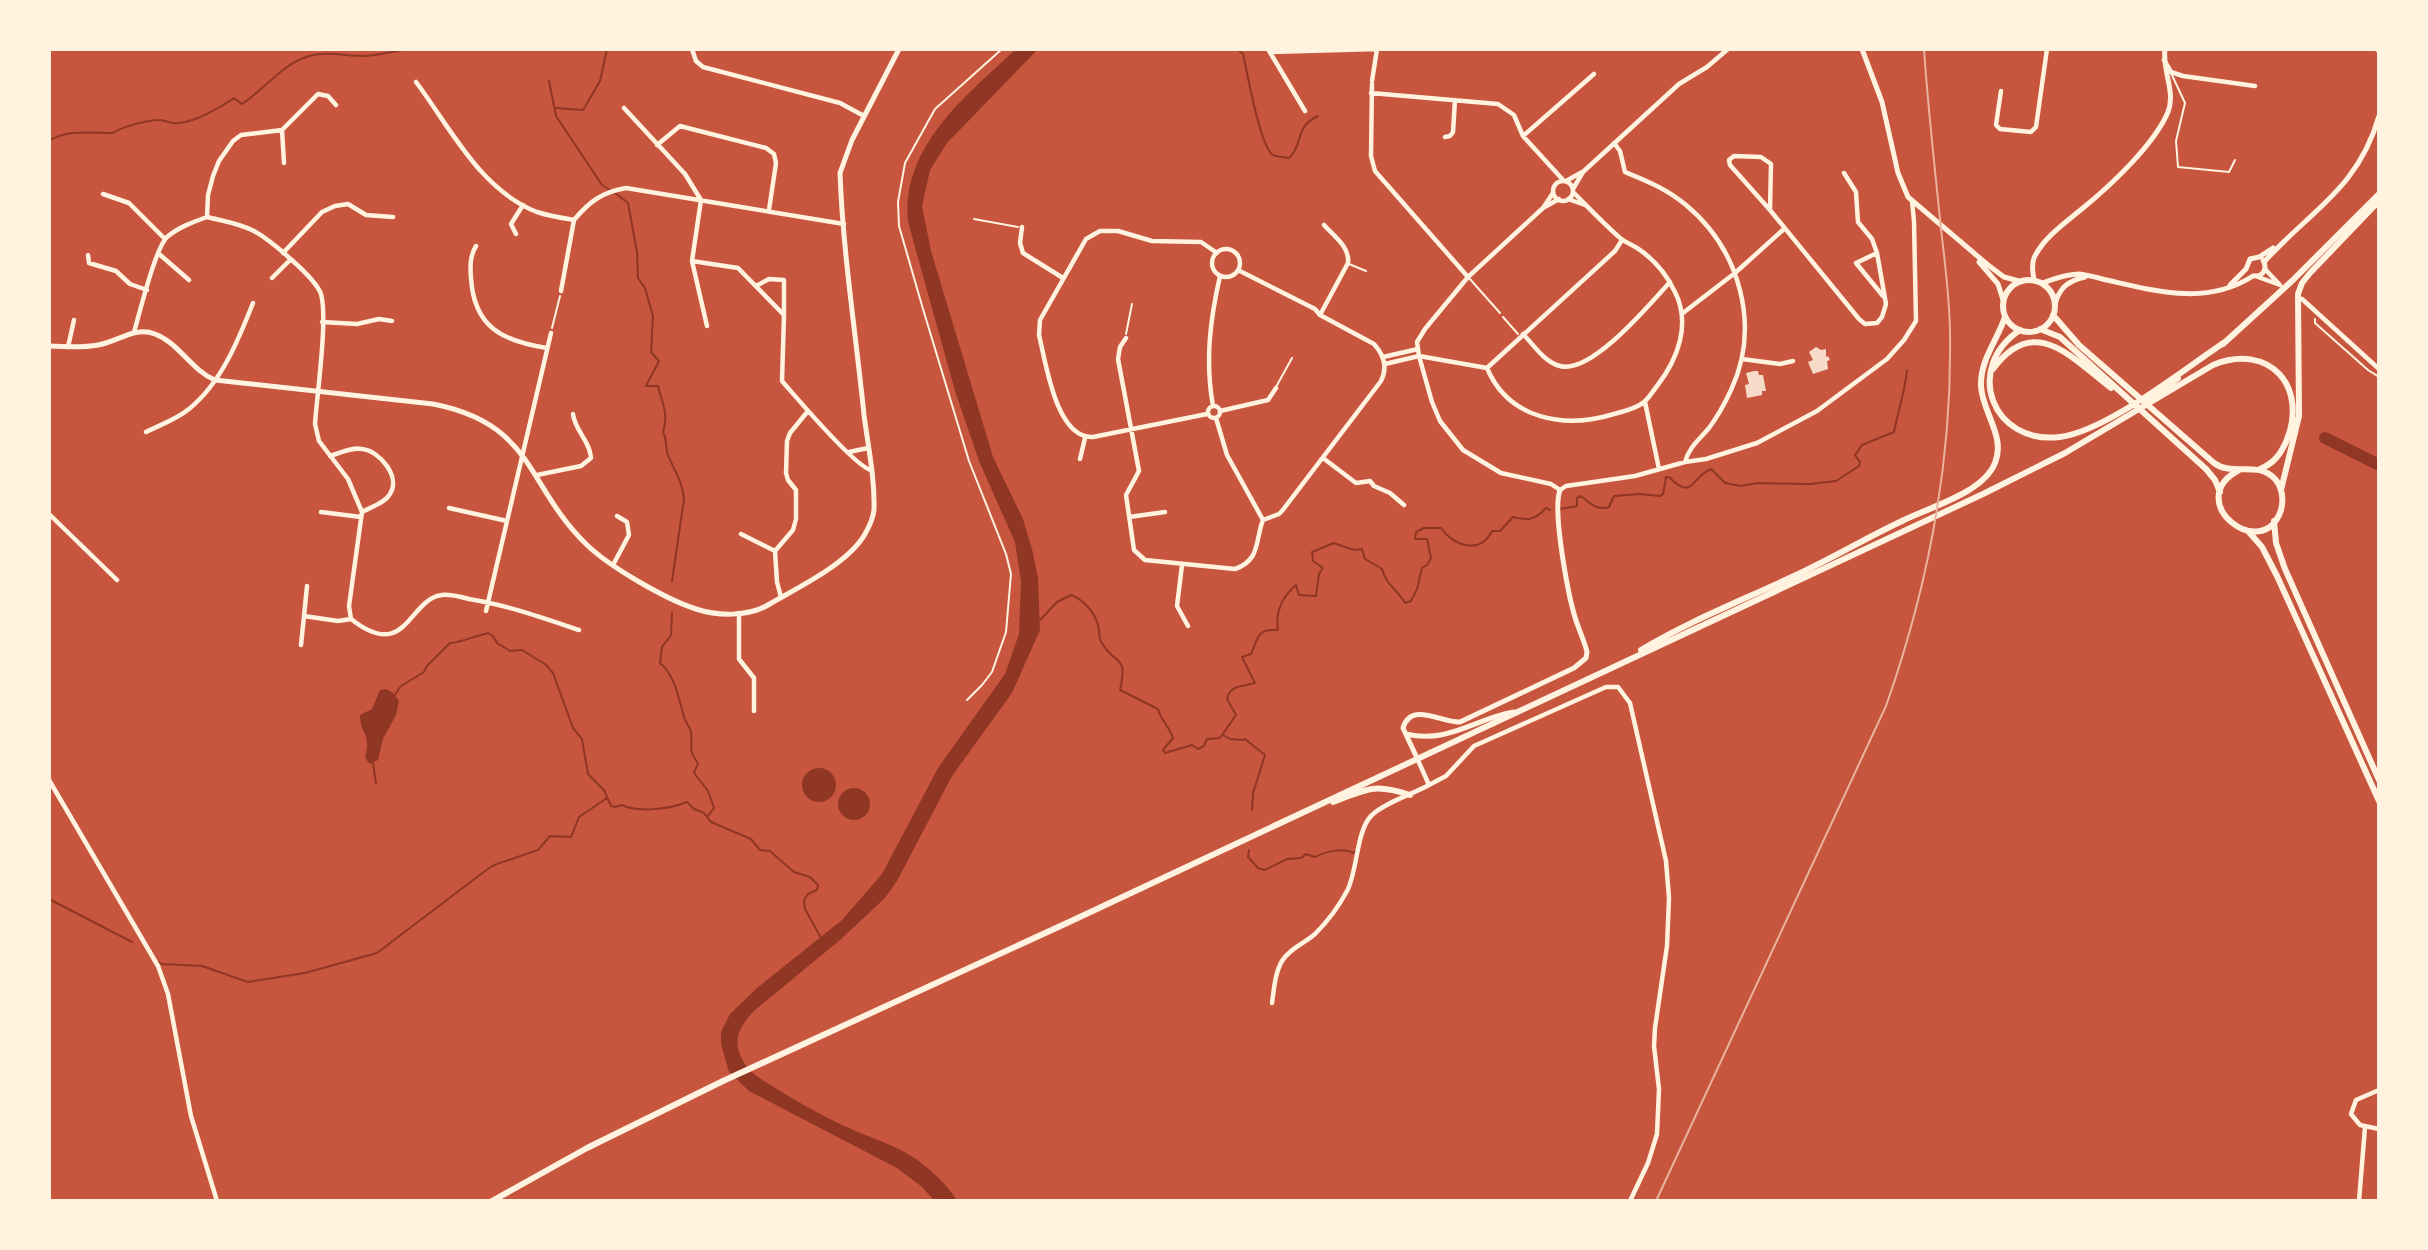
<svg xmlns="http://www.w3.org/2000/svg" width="2428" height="1250" viewBox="0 0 2428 1250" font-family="'Exo 2',sans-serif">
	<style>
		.water { fill: #8f3625 }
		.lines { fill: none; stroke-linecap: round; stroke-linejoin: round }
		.stream { stroke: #8f3625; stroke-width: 2 }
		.river { stroke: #8f3625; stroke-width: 12 }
		.building { fill: #f7dbc8 }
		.path { stroke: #fff3e0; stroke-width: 2 }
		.service { stroke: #fff3e0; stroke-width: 2 }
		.minor { stroke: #fff3e0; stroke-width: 4.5 }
		.tertiary { stroke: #fff3e0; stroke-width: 5 }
		.secondary { stroke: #fff3e0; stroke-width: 5 }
		.primary { stroke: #fff3e0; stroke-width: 6 }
		.rail { stroke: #e9b49f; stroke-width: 2 }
	</style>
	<rect width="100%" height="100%" fill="#c8553d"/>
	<path class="water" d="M1016 49H1038L947 143 930 170 922 206 931 251 993 457 1023 519 1032 549 1038 578 1040 630 1012 693 952 776 897 881 885 898 840 940 755 1010C745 1020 735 1033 738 1048 743 1070 759 1078 777 1089 803 1105 829 1120 858 1132 878 1140 898 1147 916 1159 931 1170 948 1185 957 1201H935L921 1186 897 1168 749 1091 729 1072 721 1044V1032L730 1014 757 988 842 920 882 874 938 768 1005 674 1019 634 1021 581 1015 542 979 461 955 391 908 222C901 146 966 96 1016 49Z
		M386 689 393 693 399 701 396 715 383 739 378 760 370 764 365 758C372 732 360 735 360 715L372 709 380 690Z
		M802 785a17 17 0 1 1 34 0a17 17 0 1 1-34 0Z
		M838 804a16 16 0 1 1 32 0a16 16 0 1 1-32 0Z"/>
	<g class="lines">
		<path class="stream" d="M1237 49 1243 54C1247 71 1260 147 1273 155 1276 157 1285 157 1289 158 1304 144 1294 127 1318 116
			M549 81 556 116 602 185 610 190
			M556 108 583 110 600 81 607 49
			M49 141C67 129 92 133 113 133 121 127 150 119 161 120 166 121 172 124 178 123 195 122 220 108 234 98L242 104C265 89 282 64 309 56 327 51 346 56 364 56 378 55 393 52 407 49
			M615 193 628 203 637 252 638 278 645 288 653 316 651 352 659 361 646 386H658C662 403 669 414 663 432 667 439 665 447 668 455 674 470 683 483 684 499L672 581
			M1560 509 1577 506V498L1581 496C1590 503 1597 511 1609 507L1614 496 1640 494 1660 496 1663 494 1666 477H1669C1693 502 1692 476 1711 469L1725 483 1741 486 1758 483 1810 484 1836 481 1859 466 1860 462 1855 455 1862 445 1894 432C1898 411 1905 392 1907 370
			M672 613 671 635 662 647 660 663C675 675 679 699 684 717 685 722 690 726 691 732 693 747 687 749 698 763L694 773 708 791 714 808 707 817
			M1040 620 1057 602 1071 595C1082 599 1093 610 1097 622 1100 628 1098 638 1102 643 1116 667 1128 653 1120 690L1158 709C1161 721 1170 727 1173 738L1163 750 1165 753 1192 745 1198 749 1204 746 1207 739 1220 738 1236 715 1227 699C1230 684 1243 687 1255 683L1242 657 1251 654C1259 636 1257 629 1278 630 1275 611 1282 597 1296 585L1299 595 1316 596 1319 574 1323 568 1313 561 1312 552 1334 543 1354 550 1362 549 1365 559 1382 569C1386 585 1397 589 1405 603L1411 601 1417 589 1422 568 1427 565 1431 558 1427 539H1415L1416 532 1424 528H1441C1453 546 1480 555 1492 531H1500L1513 517C1528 521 1535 520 1546 508L1550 510
			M394 696 401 686 424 672 427 666 450 643C459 643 476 636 488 633L493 636 497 643 510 651 522 650 545 664 553 673 573 728 582 739 588 774 604 790 611 806 615 807 622 805C639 813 670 809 687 802L694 809 704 813 711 822 751 839 760 850 770 851 794 872 810 877 818 885 817 890 808 894 804 900 805 909 821 938
			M1223 735 1230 739 1243 740 1245 739 1265 755 1253 793 1252 810
			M373 763 376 783
			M1249 850 1248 857 1258 868 1265 870 1287 859 1301 858 1306 854 1315 857C1324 852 1344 847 1353 853L1356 851
			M49 899 132 942
			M159 962 162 964 202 966 248 982 305 973 377 953 485 871 494 865 538 850 550 836 571 837 579 817 607 798"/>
		<path class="river" d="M2325 438 2379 465"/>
	</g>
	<path class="building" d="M1816 347 1821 350 1826 349V357L1828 356 1830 360 1827 361 1828 369 1813 374 1808 362 1813 360 1809 352Z
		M1754 371H1758L1759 375H1763L1766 391H1762V395L1747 398 1745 385 1749 384 1746 373Z"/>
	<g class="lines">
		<path class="path" d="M974 219 1018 227
			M1503 317 1518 334
			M2315 319V323L2368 370 2379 377
			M552 328 560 296
			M1126 334 1132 304
			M967 700 982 685 992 672 1006 632 1011 574 1006 554 969 461 923 309 899 226 898 202 905 163 935 109 1002 49"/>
		<path class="service" d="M2171 73 2185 103 2176 141 2178 167 2229 172 2235 160
			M1349 264 1366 271
			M1469 278 1500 313
			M1276 387 1292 358"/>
		<path class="minor" d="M692 49 696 61 703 67 840 103 864 116
			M1268 49 1305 111
			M2376 49 2379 51
			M1270 52 1377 49
			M2164 60 2171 72 2183 76 2255 86
			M1372 81 1377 49
			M416 82C450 127 480 190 537 212 549 216 562 218 574 220 589 202 602 192 626 188L844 224
			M1372 84 1371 156 1375 171 1468 277
			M2001 91 1996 125 2000 129 2031 132 2036 127 2047 49
			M1371 93 1498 104 1514 115 1523 136 1564 181
			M624 108 685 174 701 200 692 261 707 326
			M282 130 284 163
			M1523 136 1594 74
			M1445 137 1450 136 1453 132 1455 100
			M1614 143 1620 151 1625 172C1647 181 1667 189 1686 205 1740 250 1761 326 1731 390 1725 403 1718 416 1709 428 1699 440 1689 447 1685 462
			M657 145 680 126 766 148 774 154 776 163 769 210
			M1566 181 1584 171 1679 84 1707 67 1728 49
			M1553 191a10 10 0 1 1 20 0a10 10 0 1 1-20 0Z
			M1573 189 1583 172
			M1553 193 1543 208 1468 277 1425 329 1417 342 1419 356 1432 402 1440 421 1463 450 1501 473 1551 484 1560 490 1566 486 1635 476 1685 462 1706 459 1757 443 1817 411 1887 359 1904 340 1916 321 1914 221 1912 201
			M103 194 129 203 165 239
			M1568 199 1585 205
			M1543 208 1559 199
			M1770 210 1771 164 1761 157 1734 156 1729 160 1730 165 1770 210 1859 319 1865 324 1877 323 1882 317 1886 304 1877 253 1872 239 1858 222 1856 192 1844 173
			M207 217C223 221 239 223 254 231 270 240 315 277 321 294 328 319 317 394 315 424L319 441 348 479 362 512 349 606 351 619C407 663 408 599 442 595 451 594 461 597 469 599 507 605 543 618 579 630
			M1022 227 1020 243 1023 253 1063 278
			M516 234 511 224 523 205
			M476 246C470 256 470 266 471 278 474 327 502 341 547 348
			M1212 263a14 14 0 1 1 28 0a14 14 0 1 1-28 0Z
			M158 253 189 280
			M283 253 322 212 335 206 348 204 366 215 393 217
			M1877 253 1856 263 1883 296
			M88 255 89 263 116 271 130 284 147 290
			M692 261 738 268 784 315 782 381C796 397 855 467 871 470
			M2265 269 2279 284
			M1238 270 1315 309 1320 315 1374 344C1384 355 1388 367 1381 381L1282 511 1279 514 1263 520
			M2258 277 2280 285
			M272 278 290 260
			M756 286 769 279 784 280V314
			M561 291 574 220
			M2302 299 2379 369
			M1683 313 1735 273 1784 229
			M1320 315 1348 263C1350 247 1334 236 1324 225
			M322 322 357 324 379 319 392 321
			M134 332C140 312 155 249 167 237 179 227 193 222 207 217L208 195 213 176 219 161 233 141 241 135 282 130 318 94 328 96 336 105
			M1523 334C1534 345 1544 362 1560 366 1591 375 1650 304 1670 282
			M1126 338 1120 347 1118 359 1139 471 1126 495 1134 550 1145 560 1235 569C1261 560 1255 540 1263 520
			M68 347 74 320
			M1383 357 1418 349
			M1742 359 1780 364 1793 361
			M1385 364 1419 356 1487 368
			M1487 368C1509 420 1565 429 1614 414 1624 411 1636 409 1644 402 1649 398 1653 391 1657 386 1678 359 1691 324 1675 292 1666 273 1654 259 1637 248 1631 244 1624 242 1619 237 1603 223 1588 207 1573 192
			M1487 368 1615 251 1622 240
			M1645 402 1659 469
			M1208 412a6 6 0 1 1 12 0a6 6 0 1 1-12 0Z
			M1213 406C1205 361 1210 320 1220 276
			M1220 411 1268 400 1276 388
			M1207 414 1093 437C1056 439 1046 363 1039 335L1040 320 1086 239 1100 231H1118L1152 241 1201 242 1217 253
			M1216 418 1227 455 1263 520
			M146 432C160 425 177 419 189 409 221 383 238 341 253 303
			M849 452 868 448
			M330 456C341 453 351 447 362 449 380 451 401 477 390 494 385 503 371 507 362 512
			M1323 458 1356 483 1370 481 1374 486 1390 493 1404 505
			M1080 459 1085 438
			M537 475 581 466 591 458C590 441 575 431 573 414
			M449 508 507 521
			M321 512 361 517
			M49 514 117 580
			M1129 517 1165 512
			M741 534 775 551
			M613 565 629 535 627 522 617 516
			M1182 565 1177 606 1188 626
			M781 597 777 582 775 551 793 530 796 519V490L788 480 786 473 787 441 790 433 808 411
			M486 611 551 333
			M739 613V659L754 678V711
			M304 616 307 586
			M301 645 304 616 338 621 351 619
			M49 780 158 966 168 994 191 1116 217 1201
			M1429 785 1446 776 1474 746 1606 687H1618L1630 703 1666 861 1669 898 1667 946 1655 1028 1654 1046 1659 1089 1657 1134 1648 1163 1630 1201
			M1272 1003C1274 989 1275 973 1282 961 1289 949 1305 943 1315 934 1327 922 1339 906 1347 891 1358 870 1356 830 1372 815 1384 803 1413 794 1429 785L1417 758
			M2379 1090 2356 1100 2351 1114 2360 1125 2379 1129
			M2359 1201 2365 1127"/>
		<path class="tertiary" d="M2264 262C2311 210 2358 189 2379 116
			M2253 276C2263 277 2268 269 2263 260
			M2034 280C2033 273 2031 265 2034 258 2043 238 2066 222 2083 208 2110 186 2154 145 2168 112 2176 92 2162 70 2165 49
			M2042 283C2054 279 2066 274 2079 274 2090 275 2101 279 2111 281 2159 292 2208 305 2253 276
			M2230 285 2246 269 2250 259 2259 257 2273 248
			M2055 304C2060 287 2068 281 2085 277
			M49 346C65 347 82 348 98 345 118 342 134 326 155 334 179 343 191 370 215 380L433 404C535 424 525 485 587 545 610 567 665 599 696 609 717 616 748 617 768 605 797 588 848 564 865 534 869 527 873 518 874 510 875 478 868 446 864 415 856 335 843 254 840 173L852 140 899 49
			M1406 734C1449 744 1476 718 1514 712
			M1417 758 1403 728C1411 701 1442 723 1460 722L1574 668 1586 658 1587 652C1585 643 1581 635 1578 626 1569 603 1552 511 1560 490"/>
		<path class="secondary" d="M1862 49 1882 102 1898 173 1908 197 1988 265 2004 277 2019 281
			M1979 262 1998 284 2003 300"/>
		<path class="primary" d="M2003 306a26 26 0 1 1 52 0a26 26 0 1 1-52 0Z
			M2053 315 2079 345 2214 463C2233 477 2257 460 2275 479 2282 487 2284 499 2281 510 2263 565 2181 501 2239 470
			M2040 329 2060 337 2206 469 2215 480 2220 492
			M2020 330C1963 368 1992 445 2060 437 2107 431 2184 369 2225 342
			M2223 344 2293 280 2379 194
			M1993 369C2034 313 2071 357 2111 388
			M2147 401 2178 378
			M2281 490 2299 416 2298 294 2302 283 2310 273 2379 201
			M2274 521 2276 543 2285 569 2379 780
			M2248 531 2262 547 2277 576 2379 801
			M1641 650C1689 621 1743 600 1794 576 1831 559 1866 538 1902 521 1930 507 1983 493 1995 463 2006 436 1982 412 1981 386 1980 360 1997 341 2005 317
			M1333 802C1367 789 1374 783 1410 795
			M492 1201 587 1148 723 1081 1067 923 1983 494 2065 453 2213 365C2270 342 2309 387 2286 442 2280 455 2274 463 2260 469"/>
		<path class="rail" d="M1656 1201 1886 706C1928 587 1952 462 1950 335 1950 300 1945 264 1941 229 1935 169 1928 109 1924 49"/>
	</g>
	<rect width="2428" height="1250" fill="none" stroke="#fff3e0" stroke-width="102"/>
</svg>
